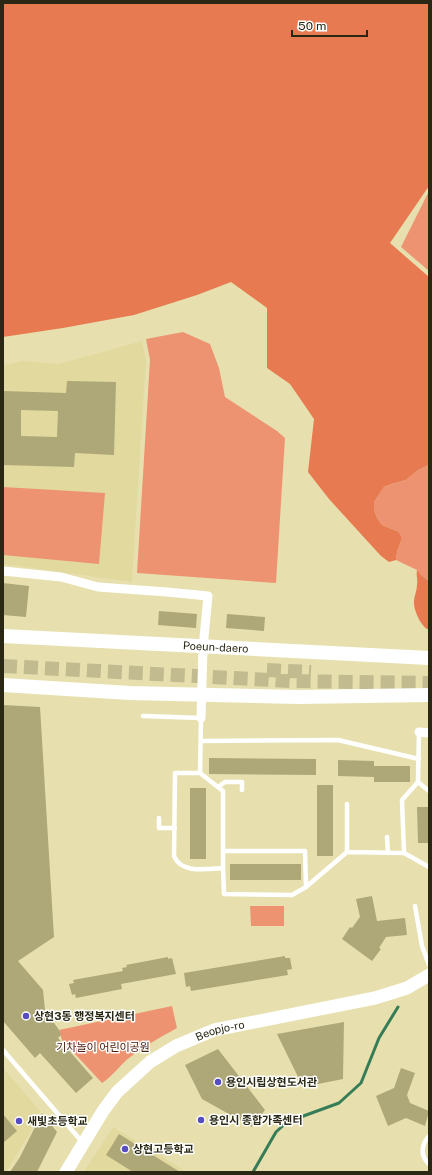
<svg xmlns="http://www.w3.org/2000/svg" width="432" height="1175" viewBox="0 0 432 1175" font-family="'Public Sans','Noto Sans KR',sans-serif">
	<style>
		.built { fill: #e2d99f }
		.green { fill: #ee9372 }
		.forest { fill: #e77a50 }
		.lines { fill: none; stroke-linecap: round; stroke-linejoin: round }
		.stream { stroke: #367d57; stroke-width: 3 }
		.building { fill: #aea777; fill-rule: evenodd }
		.primary-tunnel { stroke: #c1bb8f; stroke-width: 14; stroke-dasharray: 14 7; stroke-linecap: butt }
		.lane { stroke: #fff; stroke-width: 4.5 }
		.street { stroke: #fff; stroke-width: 9 }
		.secondary { stroke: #fff; stroke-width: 13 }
		.primary { stroke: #fff; stroke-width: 14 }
		.poi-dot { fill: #564dc4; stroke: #fff; stroke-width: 1.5 }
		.labels { text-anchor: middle; stroke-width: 3; stroke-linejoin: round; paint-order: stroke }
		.street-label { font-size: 11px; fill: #2a2814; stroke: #fff }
		.poi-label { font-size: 11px; font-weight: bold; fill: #2a2814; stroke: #fff; text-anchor: start }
		.park-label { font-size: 11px; fill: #4b200f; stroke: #fff }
	</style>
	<rect width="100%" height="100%" fill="#e7e0ae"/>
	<path class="built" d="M142 341 146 360 132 582 3 564V365L23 361 59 364Z
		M3 1068 40 1111 31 1131 6 1172H3Z
		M113 1127 187 1172H84Z"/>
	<path class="green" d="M429 191V271L401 247Z
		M183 332 210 344 219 368 225 397 277 431 285 438 276 583 137 573 150 360 146 339Z
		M429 465V581L421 575 417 570 396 560 397 552 402 538 399 532 382 525 377 518 374 510V502L384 487 391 484 406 480 418 470Z
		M3 487 105 493 99 564 3 555Z
		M250 906H284V926H251Z
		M172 1006 177 1028C161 1037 144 1046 129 1058 120 1065 112 1077 102 1083L62 1040 59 1030Z"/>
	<path class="forest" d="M3 3H429V186L390 243 429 277V465L418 470 406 480 391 484 384 487 374 502V510L377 518 382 525 399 532 402 538 397 552 396 560 389 562 381 556 329 499 308 472 314 419 290 384 267 368V308L231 282 197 295 134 315 63 328 3 337Z
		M417 570 421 575 429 581V630C421 627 413 609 414 601 414 596 417 591 417 585 418 580 416 576 417 570Z"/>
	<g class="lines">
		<path class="stream" d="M253 1172 276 1132 287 1122 339 1103 361 1083 379 1038 398 1007"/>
	</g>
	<path class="building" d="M67 381 116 382 114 455 75 453 74 467 3 465V391L66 393ZM21 410 58 411 57 437 21 436Z
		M3 583 29 586 26 617 3 615Z
		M159 611 197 614 196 628 158 625Z
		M227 614 265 617 264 631 226 628Z
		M3 705 40 707 54 937 18 961 43 990 45 1010 59 1030 61 1035 58 1038 93 1078 76 1093 40 1053 35 1058 3 1021Z
		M209 758 316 759V775L209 774Z
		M338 760 374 761V766H410V782H374V777L338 776Z
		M317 785H333V856H317Z
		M190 788H206V859H190Z
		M417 807H429V843H418Z
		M230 864H301V880H230Z
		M372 896 377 921 405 918 407 935 386 937 379 948 381 949 372 961 342 939 350 927 352 928 360 917 356 899Z
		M285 956V958H290L292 969 287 970 288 975 191 991 190 986 186 987 184 973Z
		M168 957V959L172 958 176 974 121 984 122 989 76 998 75 994 72 995 69 984 74 983 73 980 123 971 122 968 127 967 126 965Z
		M344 1022 343 1079 303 1087 277 1034Z
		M218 1049 265 1110 252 1127 202 1099 185 1065Z
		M401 1068 415 1073 407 1095 410 1103 429 1111 425 1126 406 1118 388 1126 376 1096 394 1088Z
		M42 1113 57 1132 37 1172H10L20 1157Z
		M3 1114 17 1131 3 1143Z
		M119 1134 180 1172H133L106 1155Z"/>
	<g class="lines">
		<path class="primary-tunnel" d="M3 666 290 681 429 683
			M267 670 311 672"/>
		<path class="lane" d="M143 716 201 718 200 773H175L174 856C181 874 207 869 223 868L224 894 292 895 306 887 347 852 404 853 429 867
			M419 732 418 782 429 791
			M201 741 338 740 419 759
			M200 773 223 791V868
			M218 787 225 782H242V790
			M347 804V852
			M159 818V828H175
			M387 837 388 853
			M223 851H305L306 887
			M404 853 402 800 418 782
			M415 906 422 946 429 965
			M3 1050 83 1143
			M429 1136C421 1145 420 1156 429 1164"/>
		<path class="street" d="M3 571 61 577 98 587 167 592 208 596 203 648 201 718
			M419 732 429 733"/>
		<path class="secondary" id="s1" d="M66 1172 103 1111 117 1092 150 1062 176 1046 214 1030 375 998 407 988 429 975"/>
		<g class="primary">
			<path id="s2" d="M3 636 429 658"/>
			<path d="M3 685 130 693 299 697 429 695"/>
		</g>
	</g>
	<g class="poi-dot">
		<circle cx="26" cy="1016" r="4"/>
		<circle cx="218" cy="1082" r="4"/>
		<circle cx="201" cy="1120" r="4"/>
		<circle cx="19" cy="1121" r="4"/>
		<circle cx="125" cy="1149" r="4"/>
	</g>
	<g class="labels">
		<g class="street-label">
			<text dy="4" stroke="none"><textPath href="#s2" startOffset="213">Poeun-daero</textPath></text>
			<text dy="4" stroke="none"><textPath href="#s1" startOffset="217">Beopjo-ro</textPath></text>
		</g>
		<g class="poi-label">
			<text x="34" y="1020">상현3동 행정복지센터</text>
			<text x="226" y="1086">용인시립상현도서관</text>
			<text x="209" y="1124">용인시 종합가족센터</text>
			<text x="27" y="1125">새빛초등학교</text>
			<text x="133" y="1153">상현고등학교</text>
		</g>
		<g class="park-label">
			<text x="103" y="1051">기차놀이 어린이공원</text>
		</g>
	</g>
	<rect width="432" height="1175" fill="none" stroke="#2a2814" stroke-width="8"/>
	<path d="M292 30v6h75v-6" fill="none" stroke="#2a2814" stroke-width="2"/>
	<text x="298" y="30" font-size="12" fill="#2a2814" stroke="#ffffff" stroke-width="3" paint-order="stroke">50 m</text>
</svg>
